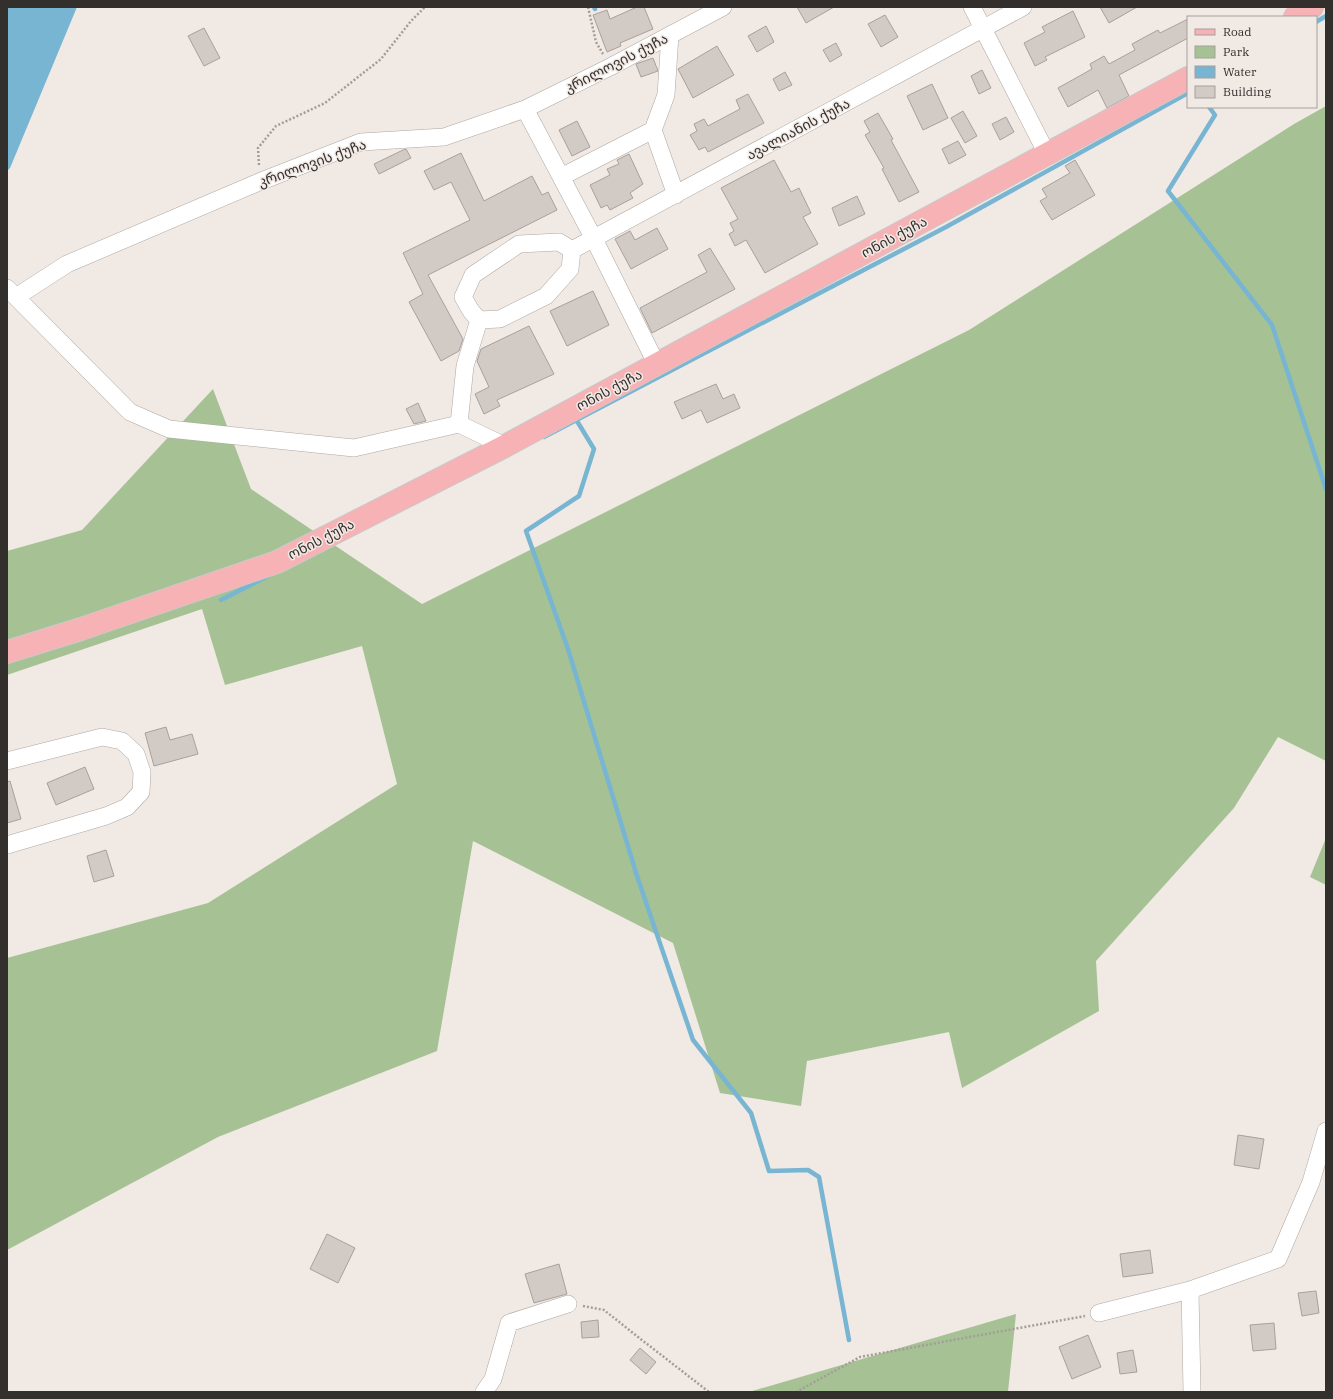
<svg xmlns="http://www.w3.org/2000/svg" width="1333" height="1399" viewBox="0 0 1333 1399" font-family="'IBM Plex Serif','Noto Sans Georgian',serif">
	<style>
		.green { fill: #a6c294 }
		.water { fill: #77b5d2 }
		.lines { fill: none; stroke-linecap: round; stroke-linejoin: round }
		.stream { stroke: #77b5d2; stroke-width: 4.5 }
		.building { fill: #d2cac5; stroke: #a7a09c }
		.minor-casing { stroke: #afa8a3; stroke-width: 18 }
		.major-casing { stroke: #cac9c8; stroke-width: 24 }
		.path { stroke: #a39d99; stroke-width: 2.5; stroke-dasharray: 2 2; stroke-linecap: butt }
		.minor { stroke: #fff; stroke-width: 17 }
		.major { stroke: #f7b2b5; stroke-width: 22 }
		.labels { text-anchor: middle; stroke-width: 3; stroke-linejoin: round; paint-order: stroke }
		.street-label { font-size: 14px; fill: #322f2d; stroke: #f1e9e4 }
	</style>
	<rect width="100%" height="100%" fill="#f1e9e4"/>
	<path class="green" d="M1326 106V761L1278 737 1234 808 1096 961 1099 1011 962 1088 949 1032 807 1061 801 1106 720 1093 673 943 473 841 437 1051 218 1137 7 1250V958L208 903 397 784 362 646 225 685 202 609 7 675V551L82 530 213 389 251 489 422 604 969 330 1294 124Z
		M1326 838V885L1310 877Z
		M1016 1314 1008 1392H749Z"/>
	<path class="water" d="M7 7H77L10 168 7 171Z"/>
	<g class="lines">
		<path class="stream" d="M594 7 595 9
			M1316 22 1326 16
			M1209 107 1215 115 1168 191 1272 325 1326 489
			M577 421 594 449 579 496 526 531 568 649 637 876 693 1040 751 1113 769 1171 808 1170 819 1177 849 1340
			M544 437 946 227 1188 93
			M221 600 268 576"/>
	</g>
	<path class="building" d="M637 7H644L653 29 620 43 621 46 607 52 593 15 607 10 610 19Z
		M797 7H834L806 23Z
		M1100 7H1137L1109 23Z
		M1073 11 1085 37 1045 57 1047 60 1035 66 1024 43 1045 32 1042 27Z
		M885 15 898 37 881 47 868 24Z
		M1188 19V38L1119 75 1129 96 1107 108 1098 90 1068 107 1058 88 1092 69 1090 64 1104 56 1109 64 1135 50 1132 44 1158 30 1160 33Z
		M766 26 774 42 757 52 748 36Z
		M204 28 220 58 204 66 188 36Z
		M836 43 842 55 830 62 823 50Z
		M717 46 734 75 693 98 678 69Z
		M653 58 658 71 641 77 636 64Z
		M982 70 991 88 979 94 971 76Z
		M785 72 792 85 779 91 773 79Z
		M932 84 948 118 923 130 907 96Z
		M748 94 764 123 708 152 705 147 699 150 690 135 697 131 694 124 704 119 708 126 740 109 736 100Z
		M963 111 977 136 965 143 951 118Z
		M878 113 893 139 891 140 919 192 899 202 882 169 884 168 865 135 870 132 864 121Z
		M1006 117 1014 132 1000 140 992 124Z
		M577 121 590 147 572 156 559 130Z
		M958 141 966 155 949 164 942 149Z
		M406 149 411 158 379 174 374 164 403 150Z
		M461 153 484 201 532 176 542 195 548 192 557 210 428 275 463 339 459 351 441 361 409 302 423 294 403 253 470 220 451 182 434 190 424 171Z
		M629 154 643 184 630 193 633 198 610 210 607 205 601 208 590 185 610 175 607 169 619 164 617 160Z
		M774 160 791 192 799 188 811 213 803 217 818 244 765 273 746 240 735 246 729 234 734 231 730 223 738 219 721 188Z
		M1075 160 1095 195 1052 220 1040 201 1047 197 1042 189 1070 173 1065 166Z
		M857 196 865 214 839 226 832 208Z
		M657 228 668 249 631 269 615 239 630 231 635 240Z
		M710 248 735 289 652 333 640 308 707 272 698 255Z
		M593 291 609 325 567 346 550 311Z
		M529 326 554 374 497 400 500 406 484 414 475 394 489 387 477 361 481 349Z
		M716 384 723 399 734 394 740 408 707 423 701 410 682 419 674 402Z
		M418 403 426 421 414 424 406 409Z
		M166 727 170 740 192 734 198 754 154 766 145 733Z
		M85 767 94 789 56 805 47 783Z
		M10 781 21 819 7 823V782Z
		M106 850 114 876 94 882 87 856Z
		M1238 1135 1264 1139 1259 1169 1234 1165Z
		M327 1234 355 1248 338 1283 310 1269Z
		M1150 1250 1153 1273 1123 1277 1120 1254Z
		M559 1264 567 1294 534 1303 525 1274Z
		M1316 1291 1319 1313 1302 1316 1298 1293Z
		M598 1320 599 1337 582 1338 581 1322Z
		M1274 1323 1276 1349 1253 1351 1250 1325Z
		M1088 1335 1101 1367 1072 1379 1059 1347Z
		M640 1348 656 1362 646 1374 630 1360Z
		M1133 1350 1137 1372 1120 1374 1117 1353Z"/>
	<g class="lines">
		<g class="minor-casing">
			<path id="minor" d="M972 7 1047 154
				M670 35 666 95 653 130 676 195
				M525 109 594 239 657 365
				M561 177 653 130
				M572 250 570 269 546 296 500 319 479 320 471 311 463 297 473 275 519 244 559 242 572 250 1023 7
				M7 288 130 412 169 429 354 448 459 424 505 446
				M16 297 67 264 259 182 361 142 444 137 525 109 610 67 723 7
				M459 424 465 366 479 320
				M7 761 102 737 122 741 136 754 142 772 141 792 127 807 106 816 7 845
				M1190 1290 1192 1392
				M1099 1313 1190 1290 1278 1259 1311 1182 1326 1131
				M484 1392 493 1379 509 1323 568 1304"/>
		</g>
		<g class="major-casing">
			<path id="major" d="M1295 17 1312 7
				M7 652 81 629 277 562 505 446 1188 78"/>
		</g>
		<path class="path" d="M588 7 596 42 603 54
			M259 165 258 148 276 126 325 103 381 59 411 21 425 7
			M583 1306 604 1310 638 1337 709 1392
			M796 1392 860 1357 1085 1316"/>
		<use href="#minor" class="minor"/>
		<use href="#major" class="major"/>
	</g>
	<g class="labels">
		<g class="street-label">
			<text transform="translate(616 63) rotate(-27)" y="5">კრილოვის ქუჩა</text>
			<text transform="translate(798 129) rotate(-28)" y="5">ავალიანის ქუჩა</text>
			<text transform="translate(312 163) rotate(-20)" y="5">კრილოვის ქუჩა</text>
			<text transform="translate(894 237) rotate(-28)" y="5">ონის ქუჩა</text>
			<text transform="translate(609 390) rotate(-28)" y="5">ონის ქუჩა</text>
			<text transform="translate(321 539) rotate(-27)" y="5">ონის ქუჩა</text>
		</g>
	</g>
	<rect width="1333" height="1399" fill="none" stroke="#322f2d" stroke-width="16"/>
	<rect x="1187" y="16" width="130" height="92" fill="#f1e9e4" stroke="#a59f9b"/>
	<rect x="1195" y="29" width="20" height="6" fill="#f7b2b5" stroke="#a59f9b"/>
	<text x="1223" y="36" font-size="12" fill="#322f2d">Road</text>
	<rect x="1195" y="46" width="20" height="12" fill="#a6c294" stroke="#a59f9b"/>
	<text x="1223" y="56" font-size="12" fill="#322f2d">Park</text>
	<rect x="1195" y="66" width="20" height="12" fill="#77b5d2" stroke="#a59f9b"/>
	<text x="1223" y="76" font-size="12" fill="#322f2d">Water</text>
	<rect x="1195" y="86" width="20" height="12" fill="#d2cac5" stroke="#a59f9b"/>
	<text x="1223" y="96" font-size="12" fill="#322f2d">Building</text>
</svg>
